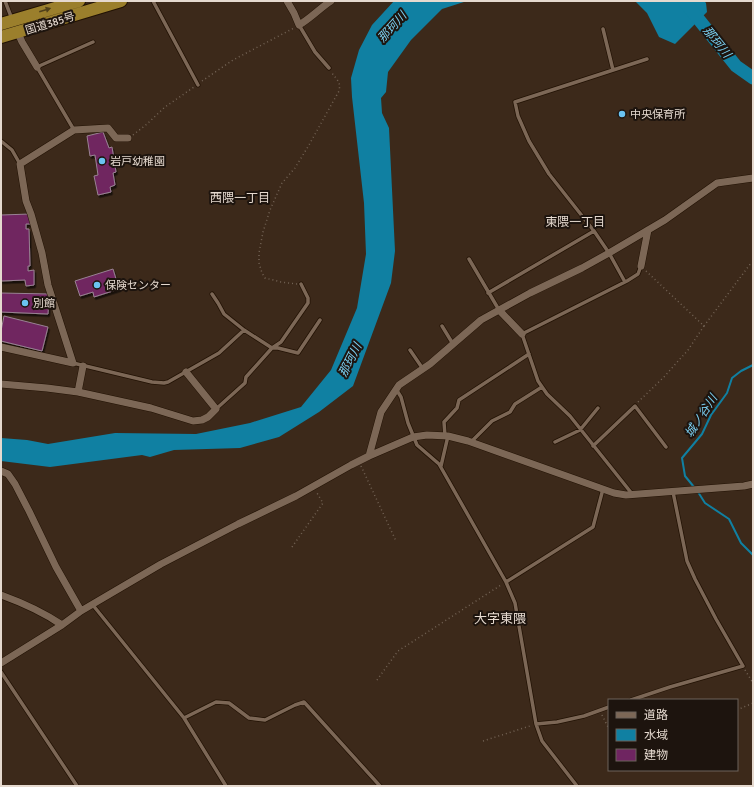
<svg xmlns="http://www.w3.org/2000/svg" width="754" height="787" viewBox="0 0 754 787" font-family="Signika,'Noto Sans JP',sans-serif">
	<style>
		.water { fill: #1080a2 }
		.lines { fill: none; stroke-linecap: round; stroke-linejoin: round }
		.stream { stroke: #1080a2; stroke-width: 2 }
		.river { stroke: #1080a2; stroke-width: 13 }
		.building { fill: #6f2561; stroke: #998293; filter: url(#shadow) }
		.service-casing { stroke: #221204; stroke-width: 5 }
		.minor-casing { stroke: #221204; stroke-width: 8 }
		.trunk-casing { stroke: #221204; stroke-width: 14 }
		.path { stroke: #736355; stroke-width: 1.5; stroke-dasharray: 1 3; stroke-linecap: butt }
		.service { stroke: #7c6756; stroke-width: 3.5 }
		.minor { stroke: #7c6756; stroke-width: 7 }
		.trunk { stroke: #9b7f2c; stroke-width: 12 }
		.oneway { fill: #4f3f1a }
		.poi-dot { fill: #6ac3f1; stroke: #1d140e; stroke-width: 1.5 }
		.labels { text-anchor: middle; stroke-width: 4; stroke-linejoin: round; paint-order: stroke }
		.street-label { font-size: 11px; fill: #e5d9cf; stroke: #1d140e }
		.poi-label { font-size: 11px; fill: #e5d9cf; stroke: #1d140e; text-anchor: start }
		.water-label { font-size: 12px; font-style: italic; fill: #7bd0f2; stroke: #1d140e }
		.neighbourhood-label { font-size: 12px; fill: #e5d9cf; stroke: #1d140e }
		.quarter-label { font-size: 13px; fill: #e5d9cf; stroke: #1d140e }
	</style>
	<defs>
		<filter id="shadow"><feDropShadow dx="1.5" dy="2.5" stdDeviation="0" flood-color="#0009"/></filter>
	</defs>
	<rect width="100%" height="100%" fill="#3c291a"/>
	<path class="water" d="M394 1H467L442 9 411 40 388 72 386 92 381 98 382 113 389 128 395 251 391 283 353 386 319 412 279 437 240 448 174 450 150 457 142 455 50 467 1 461V438L27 440 48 444 115 433 196 434 250 423 301 407 331 370 357 308 366 254 364 203 352 97 351 78 359 50 372 25Z
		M635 1H704L706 3 707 12 675 44 659 37 647 13Z"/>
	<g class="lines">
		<path class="stream" d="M694 487 685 476 682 458 702 434 711 415 727 393 732 378 741 371 753 365
			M698 492 705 503 729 519 741 543 753 555"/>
		<path class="river" d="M684 1 736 66 753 78"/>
	</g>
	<path class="building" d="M103 132 109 148 112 147 116 172 113 173 115 185 110 187 111 192 98 195 94 176 98 175 95 155 90 156 87 136Z
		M30 214 32 224H26V229H29L30 266H28V271L34 270V285L26 286 25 280 1 281V215Z
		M113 269 119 289 94 297 93 292 80 296 75 281Z
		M1 293 49 294 48 314 1 312Z
		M4 316 48 327 42 351 1 341V331Z"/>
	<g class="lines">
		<g class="service-casing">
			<path id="service" d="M5 1 12 19
				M153 1 198 85
				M299 25 315 52 329 68
				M603 29 613 70
				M74 130 37 67 93 42
				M1 141 12 150 20 164
				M469 259 499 310
				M625 282 609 253 594 231 549 174 529 141 518 116 515 102 647 59
				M488 293 594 231
				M212 294 218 303 224 314 244 330
				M442 326 453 344
				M410 350 423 369
				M73 363 152 382 164 383 168 382 219 353 244 330 272 348 281 342 308 303V298L301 284
				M396 389 401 397 408 423 417 445 439 464 506 582 515 603 536 724 542 741 577 786
				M216 409 245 383 246 377 272 348H278L298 353 320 320
				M445 436 444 422 457 408 459 400 529 354
				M471 442 492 421 510 412 515 404 542 387
				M555 442 580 430 598 408
				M593 446 635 406 666 447
				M441 466 448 436
				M633 495 570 416 547 394 538 381 522 334 627 281 638 274 641 266
				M506 582 593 527 603 489
				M92 604 184 718 226 786
				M1 672 77 786
				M631 700 670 687 743 666 716 619 695 579 687 561 673 492
				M184 718 216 702 229 703 249 718 265 720 295 705 304 702 380 786
				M536 724 557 722 584 716 609 707"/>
		</g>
		<g class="minor-casing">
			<path id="minor" d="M287 1 294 13 299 25C311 18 320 8 331 1
				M18 33 22 42 37 67
				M641 266 648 230
				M499 310 522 334
				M1 347 73 363
				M73 363 48 285 42 253 31 214 26 201 20 164 74 130 108 128 116 138H128
				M1 384 47 388 78 392 151 408 193 421 202 420 208 417 216 409 186 372
				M78 392 83 366
				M369 456 413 437 427 435 448 436 468 441 614 493 626 495 744 486 753 484
				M1 471 8 474 15 484 29 511 56 567 81 611
				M1 595C23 603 43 612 62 625
				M1 663 62 625 81 611 161 564 238 524 296 496 351 465 369 456 381 412 399 385 430 364 481 320 530 293 582 268 609 253 665 220 717 183 753 178"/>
		</g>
		<g class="trunk-casing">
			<path id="trunk" d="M1 24 79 1
				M1 37 121 1"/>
		</g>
		<path class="path" d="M202 81 233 60 294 28
			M133 135 147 124 165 107 194 87
			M297 284 281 282 265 278 262 273 259 263V253L263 232 270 210 282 183 295 168 309 145 339 91C341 82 337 80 332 73
			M704 326 751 263
			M638 402 664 377 688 350 704 326 645 270
			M361 466 396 541
			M292 547 323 503 317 493
			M745 670 753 683
			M377 680 398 651 501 585
			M737 710 753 703
			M602 715 609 729
			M483 741 530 726"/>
		<use href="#service" class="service"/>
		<use href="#minor" class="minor"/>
		<use href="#trunk" class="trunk"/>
	</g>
	<defs><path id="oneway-solid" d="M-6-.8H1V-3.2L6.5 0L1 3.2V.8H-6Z"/></defs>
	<use class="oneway" href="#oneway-solid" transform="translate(45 10) rotate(-17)"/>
	<g class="poi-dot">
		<circle cx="622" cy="114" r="4"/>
		<circle cx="102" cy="161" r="4"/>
		<circle cx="97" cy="285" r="4"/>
		<circle cx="25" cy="303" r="4"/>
	</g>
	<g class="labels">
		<g class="street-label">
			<text transform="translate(50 23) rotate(-17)" y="4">国道385号</text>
		</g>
		<g class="poi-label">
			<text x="630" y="118">中央保育所</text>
			<text x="110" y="165">岩戸幼稚園</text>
			<text x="105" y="289">保険センター</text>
			<text x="33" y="307">別館</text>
		</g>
		<g class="water-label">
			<text transform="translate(392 27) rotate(-48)" y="4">那珂川</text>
			<text transform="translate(717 42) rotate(51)" y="4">那珂川</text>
			<text transform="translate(350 360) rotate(-63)" y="4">那珂川</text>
			<text transform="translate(701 416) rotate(-57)" y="4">城ノ谷川</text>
		</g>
		<g class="neighbourhood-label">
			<text x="240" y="202">西隈一丁目</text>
			<text x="575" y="226">東隈一丁目</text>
		</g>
		<g class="quarter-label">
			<text x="500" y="623">大字東隈</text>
		</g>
	</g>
	<rect width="754" height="787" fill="none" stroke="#e5d9cf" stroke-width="4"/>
	<rect x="608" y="699" width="130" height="72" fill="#1d140e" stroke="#6d635b"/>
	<rect x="616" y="712" width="20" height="6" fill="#7c6756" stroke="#6d635b"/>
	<text x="644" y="719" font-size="12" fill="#e5d9cf">道路</text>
	<rect x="616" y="729" width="20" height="12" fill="#1080a2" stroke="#6d635b"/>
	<text x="644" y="739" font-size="12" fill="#e5d9cf">水域</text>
	<rect x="616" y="749" width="20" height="12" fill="#6f2561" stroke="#6d635b"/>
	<text x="644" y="759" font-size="12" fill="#e5d9cf">建物</text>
</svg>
